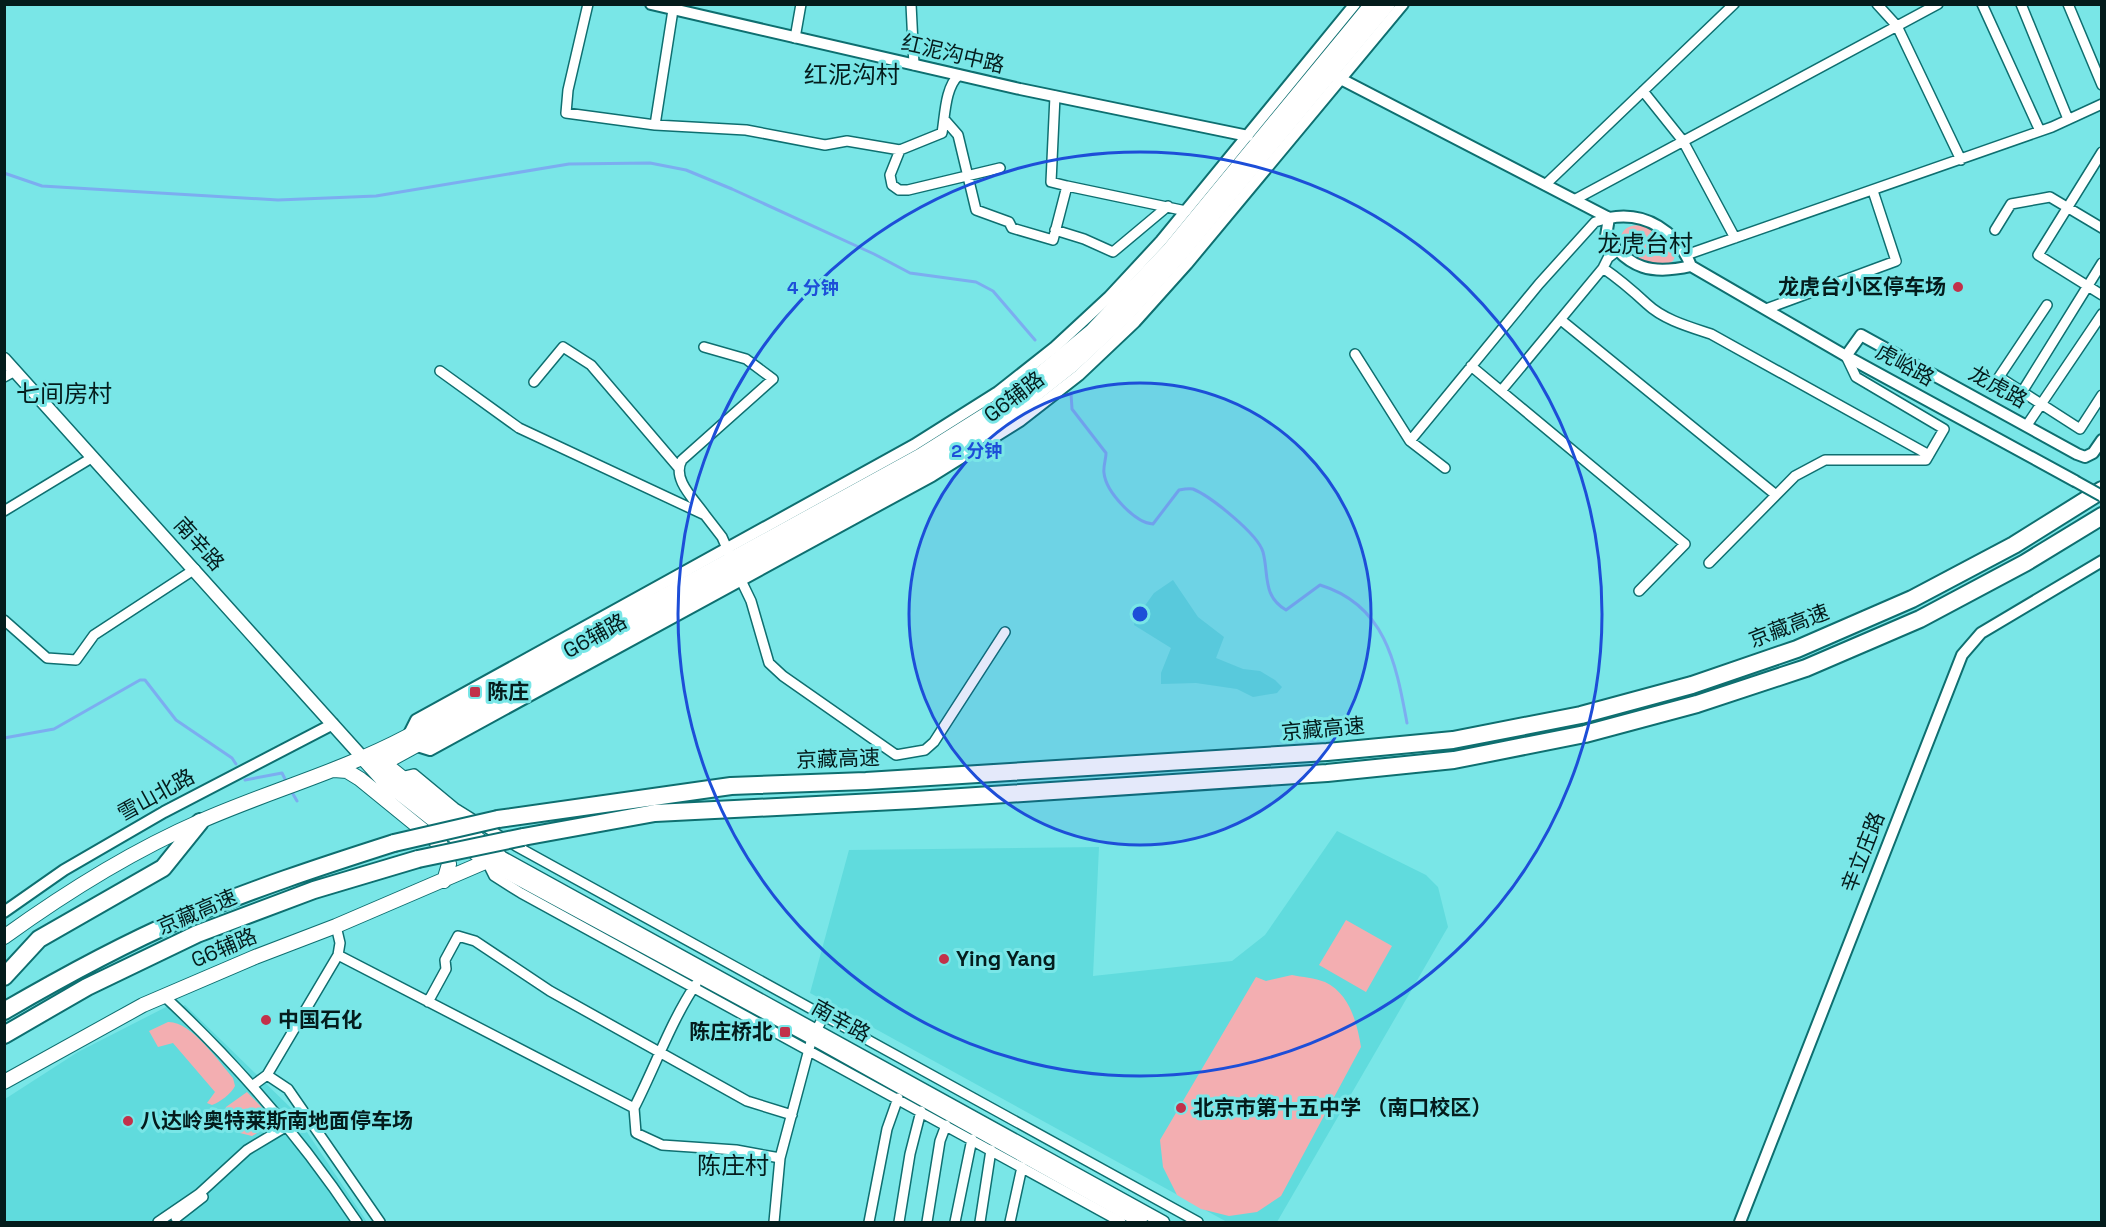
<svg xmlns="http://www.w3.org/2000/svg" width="2106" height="1227" viewBox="0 0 2106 1227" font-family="'Space Grotesk','Noto Sans SC',sans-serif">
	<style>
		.built { fill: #60dbdd }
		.green { fill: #f3aeb1 }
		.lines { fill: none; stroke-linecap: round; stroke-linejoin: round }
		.stream { stroke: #7cadf0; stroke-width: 3 }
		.minor-casing { stroke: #0e6f70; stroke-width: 12 }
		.tertiary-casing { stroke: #0e6f70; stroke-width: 14 }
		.secondary-casing { stroke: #0e6f70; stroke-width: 15 }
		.primary-casing { stroke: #0e6f70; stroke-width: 16 }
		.motorway-casing { stroke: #0e6f70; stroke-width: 20 }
		.minor { stroke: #fff; stroke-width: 9 }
		.tertiary { stroke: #fff; stroke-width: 10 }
		.secondary { stroke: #fff; stroke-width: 12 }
		.primary { stroke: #fff; stroke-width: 14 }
		.motorway { stroke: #fff; stroke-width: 16 }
		.tertiary-bridge-casing { stroke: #0e6f70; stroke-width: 14; stroke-linecap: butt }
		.motorway-bridge-casing { stroke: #0e6f70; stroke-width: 20; stroke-linecap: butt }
		.tertiary-bridge { stroke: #fff; stroke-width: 10 }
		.motorway-bridge { stroke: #fff; stroke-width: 16 }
		.ring { fill: none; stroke: #1d4ed8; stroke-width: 3 }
		.poi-dot { fill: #c2314a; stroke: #79e6e7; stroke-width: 2 }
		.labels { text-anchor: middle; stroke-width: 6; stroke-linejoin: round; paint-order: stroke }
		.street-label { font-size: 21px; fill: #041c1c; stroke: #79e6e7 }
		.poi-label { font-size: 21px; font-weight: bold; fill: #041c1c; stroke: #79e6e7; text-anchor: start }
		.quarter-label { font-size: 24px; fill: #041c1c; stroke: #79e6e7 }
		.centre { fill: #1d4ed8; stroke: #79e6e7; stroke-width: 3 }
		.ring-label { font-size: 18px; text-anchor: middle; font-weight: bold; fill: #1d4ed8; stroke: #79e6e7; stroke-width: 6; stroke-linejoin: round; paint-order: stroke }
	</style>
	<rect width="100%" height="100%" fill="#79e6e7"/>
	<path class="built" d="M1173 580 1198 617 1224 637 1216 658 1243 669 1260 671 1275 680 1282 687 1277 693 1253 697 1237 689 1196 683 1161 684V673L1171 648 1134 625 1136 618 1154 593Z
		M1337 831 1426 875 1438 887 1448 927 1277 1222H1227L810 993 849 850 1099 847 1093 976 1232 961 1265 935Z
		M185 1005 291 1108 367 1222H5V1099L78 1052 168 1006 175 1010Z"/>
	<path class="green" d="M1639 225C1654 228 1683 242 1673 261 1654 274 1628 258 1620 239 1623 228 1628 226 1639 225Z
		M1346 920 1392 946 1366 992 1319 965Z
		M1292 975C1302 977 1315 978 1325 982 1350 994 1357 1023 1361 1047L1281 1196 1257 1212 1229 1216 1201 1209 1177 1195 1163 1167 1160 1140 1256 977 1266 981Z
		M168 1022C191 1021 219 1062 233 1078L235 1086C231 1094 220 1102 212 1105L207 1103 215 1092 173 1043 158 1047 149 1031Z
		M247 1092 276 1122 252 1136 240 1133 224 1114 226 1107Z"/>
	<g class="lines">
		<path class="stream" d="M4 173 42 186 278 200 376 196 569 164 650 163 686 170 732 189 874 254 910 273 976 282 993 291 1035 340
			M1071 393 1072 409 1106 453C1106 459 1103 467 1104 473 1106 492 1135 523 1153 524L1179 490C1184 489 1189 488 1193 489 1210 496 1258 534 1263 552 1269 574 1262 596 1286 610L1320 585C1386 605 1396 664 1407 723
			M4 738 54 729 140 680H145L176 720 232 758 236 764
			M245 780 282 773 285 779
			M293 794 297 801"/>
		<g class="minor-casing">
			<path id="minor" d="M588 4 568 90 566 113 655 125
				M911 4 914 65
				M1877 4 1897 26 1961 160
				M1982 4 2040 131
				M2021 4 2068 119
				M2068 4 2102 85
				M673 10 655 125 746 130 825 145 847 141 900 150 942 133C945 116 945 87 959 75
				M795 38 801 4
				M1643 91 1683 141 1735 238
				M1055 96 1051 182 1067 186
				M944 119 958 135 976 210 1009 222 1012 228 1053 240 1067 186 1186 211
				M900 150 890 175 892 185 899 190H908L1000 168
				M2102 152 2038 255 2102 295
				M1545 185 1734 4
				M1574 200 1938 4
				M1055 230 1084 239 1113 252 1168 206
				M1995 230 2011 204 2050 197 2102 228
				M1617 251 1608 258 1603 268C1619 279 1633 291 1647 304 1664 320 1690 327 1711 334L1929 455
				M1686 255 2052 127 2102 104
				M2047 305 1999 377 2080 429 2102 395
				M1766 309 1896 261 1873 191
				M1561 320 1776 495
				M704 347 746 359 773 379 682 460C671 479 695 500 705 515
				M1355 354 1410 441
				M1471 366 1685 544 1639 591
				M440 371 519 428 705 515 722 537 729 553
				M4 377 15 371
				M534 382 563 347 591 365 678 467
				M1501 391 1603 268
				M2022 392 2102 263
				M2027 425 2102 314
				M1445 468 1410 441 1539 284 1595 222 1609 218
				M4 511 93 457
				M1709 563 1795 476 1825 460H1926L1944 429 1856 377 1846 356
				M738 574 751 601 769 663 783 676 896 755 925 750 934 742 1005 632
				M4 620 47 658 76 660 94 635 195 569
				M401 777 414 774 455 808 516 846 1198 1222
				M487 862 494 876 521 893 1121 1222
				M338 955 634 1108 636 1133 662 1145 736 1150 780 1158
				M164 996C237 1064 302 1139 357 1222
				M428 1002 446 969 445 960 458 936 475 941 550 991 747 1101 792 1115
				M267 1075 288 1089 380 1222
				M252 1086 267 1075 338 955 340 943 336 926
				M634 1108C655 1067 671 1021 696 984
				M176 1218 203 1197
				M158 1222 199 1194 247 1150 287 1126
				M774 1222 780 1158 812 1038 824 1016
				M869 1222 887 1129 898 1098
				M899 1222 910 1154 921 1111
				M927 1222 940 1141 946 1125
				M955 1222 972 1139
				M980 1222 991 1150
				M1010 1222 1022 1167"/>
		</g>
		<g class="tertiary-casing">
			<path id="tertiary" d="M651 4 1020 89 1248 136
				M1337 77 1609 218C1645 211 1677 231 1691 266 1652 275 1629 269 1606 236L1609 218
				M1691 266 1846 356 2075 481
				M1846 356 1861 335 2077 454 2085 457 2093 453 2102 440
				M408 736 416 720 914 445 998 392 1055 347 1109 297 1161 241 1355 4
				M414 745 430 750 932 476 1020 421 1079 375 1135 322 1187 264 1403 4
				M4 912 64 870 164 812 333 724
				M1740 1222 1962 655 1981 633 2102 561"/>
		</g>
		<g class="secondary-casing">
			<path id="secondary" d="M4 359 362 757
				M499 856 1163 1222
				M487 862 812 1038 1141 1222"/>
		</g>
		<g class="primary-casing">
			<path id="primary" d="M362 757 384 763 927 466 1013 412 1071 366 1127 314 1179 256 1388 4
				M362 757 383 780 487 862
				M334 770 347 771 360 779 441 845 449 864 444 881
				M4 937C65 893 132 851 201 821 269 791 342 771 408 736L920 456 1006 402 1091 332 1170 249 1372 4
				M4 1082 143 1005 255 957 336 926 499 856 379 759"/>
		</g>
		<g class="motorway-casing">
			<path id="motorway" d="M498 819 731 786 866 781 1327 752 1453 740 1581 715 1692 685 1797 649 1912 599 2014 545 2102 490
				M523 837 655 813 915 800 1327 773 1454 760 1585 734 1697 704 1806 668 1920 619 2025 563 2102 516
				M4 977 39 939 163 868 200 822
				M4 1011C61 978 119 946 179 920 249 890 322 866 394 843
				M4 1035 87 987 197 934 314 890 418 859"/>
		</g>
		<use href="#minor" class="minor"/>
		<use href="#tertiary" class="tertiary"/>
		<use href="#secondary" class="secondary"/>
		<use href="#primary" class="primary"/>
		<use href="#motorway" class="motorway"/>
		<g class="tertiary-bridge-casing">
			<path id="tertiary-bridge" d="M2075 481 2102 496"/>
		</g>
		<g class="motorway-bridge-casing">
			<path id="motorway-bridge" d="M394 843 498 819
				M418 859 523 837"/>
		</g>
		<use href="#tertiary-bridge" class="tertiary-bridge"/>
		<use href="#motorway-bridge" class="motorway-bridge"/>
	</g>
	<circle cx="1140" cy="614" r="231" fill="#1d4ed8" fill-opacity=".12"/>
	<g class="ring">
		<circle cx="1140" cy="614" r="231"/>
		<circle cx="1140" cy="614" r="462"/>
	</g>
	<g class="poi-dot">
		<circle cx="1958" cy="287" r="6"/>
		<rect x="469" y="686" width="12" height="12" rx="3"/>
		<circle cx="944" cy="959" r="6"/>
		<circle cx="266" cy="1020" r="6"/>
		<rect x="779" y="1026" width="12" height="12" rx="3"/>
		<circle cx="1181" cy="1108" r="6"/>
		<circle cx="128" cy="1121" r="6"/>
	</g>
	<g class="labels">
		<g class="street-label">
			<text transform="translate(953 54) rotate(13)" y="7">红泥沟中路</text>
			<text transform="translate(1905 365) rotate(29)" y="7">虎峪路</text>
			<text transform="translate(1998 387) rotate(29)" y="7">龙虎路</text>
			<text transform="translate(1014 397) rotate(-37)" y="7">G6辅路</text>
			<text transform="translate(199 544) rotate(48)" y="7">南辛路</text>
			<text transform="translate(1789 626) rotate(-21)" y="7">京藏高速</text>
			<text transform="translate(595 636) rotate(-29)" y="7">G6辅路</text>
			<text transform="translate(1323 729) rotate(-5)" y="7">京藏高速</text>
			<text transform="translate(838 759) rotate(-2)" y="7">京藏高速</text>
			<text transform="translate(156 795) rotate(-29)" y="7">雪山北路</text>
			<text transform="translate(1863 852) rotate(-69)" y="7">辛立庄路</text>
			<text transform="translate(197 912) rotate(-23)" y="7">京藏高速</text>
			<text transform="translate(224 948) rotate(-23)" y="7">G6辅路</text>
			<text transform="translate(841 1021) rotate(29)" y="7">南辛路</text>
		</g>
		<g class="poi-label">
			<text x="1946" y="294" text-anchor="end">龙虎台小区停车场</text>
			<text x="487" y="699">陈庄</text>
			<text x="956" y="966">Ying Yang</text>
			<text x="278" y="1027">中国石化</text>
			<text x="773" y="1039" text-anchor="end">陈庄桥北</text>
			<text x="1193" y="1115">北京市第十五中学 （南口校区）</text>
			<text x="140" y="1128">八达岭奥特莱斯南地面停车场</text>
		</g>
		<g class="quarter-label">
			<text x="852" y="83">红泥沟村</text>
			<text x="1645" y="252">龙虎台村</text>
			<text x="64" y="402">七间房村</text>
			<text x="733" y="1174">陈庄村</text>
		</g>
	</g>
	<circle cx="1140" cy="614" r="9" class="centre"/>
	<g class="ring-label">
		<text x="813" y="294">4 分钟</text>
		<text x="977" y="457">2 分钟</text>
	</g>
	<rect width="2106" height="1227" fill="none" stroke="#041c1c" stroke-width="12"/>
</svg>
